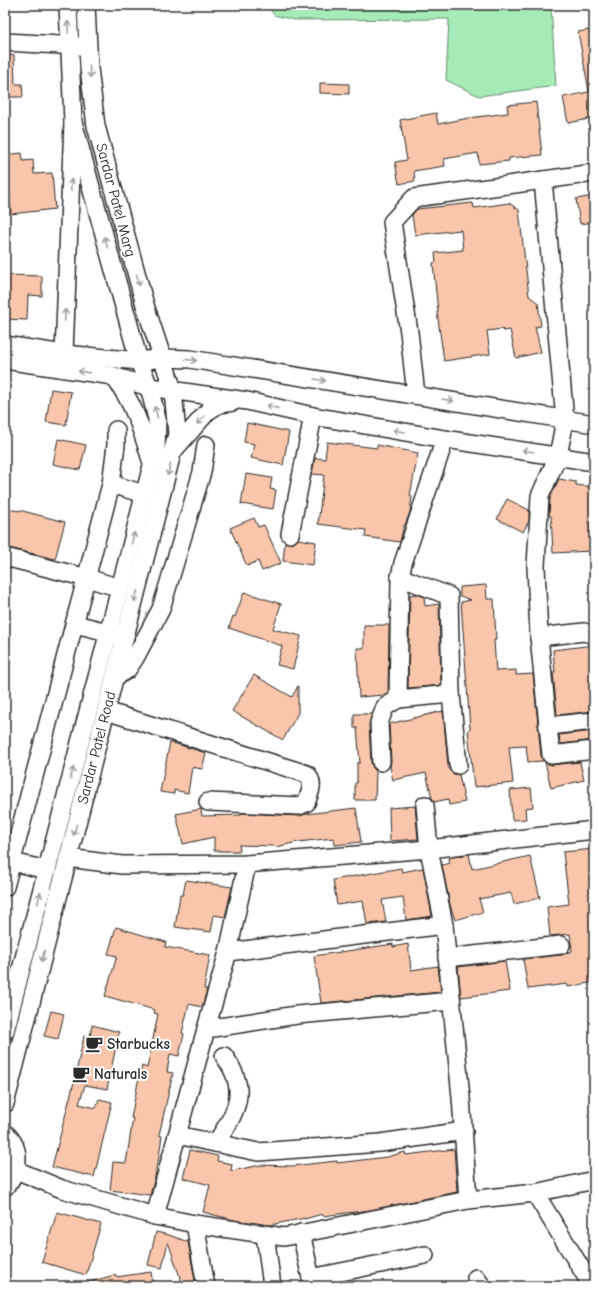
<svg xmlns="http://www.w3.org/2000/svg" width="599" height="1291" viewBox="0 0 599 1291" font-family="'Comic Neue',sans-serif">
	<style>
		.green { fill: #a5ebb7; stroke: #688b71 }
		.building { fill: #fac6ab; stroke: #2b2b2b }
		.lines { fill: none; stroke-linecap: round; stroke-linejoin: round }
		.minor-casing { stroke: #2b2b2b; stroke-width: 20 }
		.minor { stroke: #fff; stroke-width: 17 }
		.oneway { stroke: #a0a0a0 }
		.labels { text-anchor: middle; stroke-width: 4; stroke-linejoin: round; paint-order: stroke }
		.street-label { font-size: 15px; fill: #2b2b2b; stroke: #fff }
		.poi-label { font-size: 15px; font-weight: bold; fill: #2b2b2b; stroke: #fff; text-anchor: start }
	</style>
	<rect width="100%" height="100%" fill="#fff"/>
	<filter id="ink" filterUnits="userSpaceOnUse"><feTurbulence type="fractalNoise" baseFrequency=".025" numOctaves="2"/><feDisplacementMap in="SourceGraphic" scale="8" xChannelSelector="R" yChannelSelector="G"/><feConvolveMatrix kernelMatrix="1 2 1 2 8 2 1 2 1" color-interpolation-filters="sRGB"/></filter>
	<g filter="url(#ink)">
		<path class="green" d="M267 5H551L556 86 479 96 446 80 449 19 294 20 274 15Z"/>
		<path class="building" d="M594 29V90L589 91 578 32Z
			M14 55 15 84H22L23 97H5V56Z
			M320 83 349 84V94L320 93Z
			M594 91V118L568 123 563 97Z
			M536 102 542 155 509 158V161L479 164 478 153 444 159 445 166 414 171 415 181 399 184 395 162 407 160 400 120 436 113 438 124 469 118 508 113 507 105Z
			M22 153 23 161 33 160 34 174 52 173 55 209 11 214 10 195H5V155Z
			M594 196V222L580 224 576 199Z
			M473 203 474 208 509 203 519 210 529 296 538 303 541 326 535 327 541 352 516 358 510 330 504 331 502 329 487 331 490 354 444 361 437 312H438L433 263 436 262 435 253 463 250 461 230 415 235 412 215 417 209Z
			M5 275 42 276V296L28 295 27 320 5 319Z
			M51 389 71 392 66 425 46 422Z
			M247 423 289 432 283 465 251 458 254 444 244 442Z
			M58 439 86 445 80 470 53 464Z
			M327 442 377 448V445L418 453 410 496H412L410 512 405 525H404L400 542 365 537 366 530 318 524 324 475 312 474 315 458 325 459Z
			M246 474 272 478 270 489 276 490 273 509 241 504Z
			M559 479 576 482V485L594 487V522H590L591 551 553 553 551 516H549L550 498Z
			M507 499 529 510V521L523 532 497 519Z
			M5 508 18 511 19 510 65 522 55 559 5 547Z
			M254 518 258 527 264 525 281 563 262 571 258 561 247 566 230 528Z
			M298 539 316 542 313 565 283 561 285 542 293 544Z
			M486 585 487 599H494L496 640H494L496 671 516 670V675L533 674 541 756 543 761 528 762 526 746 509 747 513 783 474 787 468 730 470 729 461 602 471 600 460 596V587Z
			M244 592 281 604 273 629 301 636 293 669 277 665 282 646 229 628 233 616 235 617Z
			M417 594 424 597 425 606 439 604 441 685 408 688 410 595Z
			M364 625H389L388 693 385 695 359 697 357 648H364Z
			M594 645V711L557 715 553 672H555L553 650Z
			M254 675 292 697 298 686V713L283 740 232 711Z
			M443 711 448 766 450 771 454 774 459 775 465 802 449 805 448 799 434 802 432 798 426 773 393 780 390 767 391 761 389 724Z
			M354 714H372L369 724 371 763 373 768 376 771 375 800H355V783H357V763H360L357 728H354Z
			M594 731V740L560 744 559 735Z
			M170 742 206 753 202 769 192 767 188 793 174 790V794L160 792Z
			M545 762 552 765 580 762 584 780 551 788Z
			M531 788 533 807 525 808 526 819 512 820 510 790Z
			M415 806 418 839 390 841 389 808Z
			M356 808 361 842 335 845 334 838 298 842 276 847 275 846 239 845 240 851H214V837L183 844 176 814 201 809 202 816 241 815V813L299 816 306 814Z
			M594 849V982L568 987 567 984 528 989 523 959 562 955 572 951 570 934 550 936 547 907 569 904 563 852Z
			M469 854 472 869 530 856 540 898 514 904 511 893 479 899 483 912 455 920 450 905 442 865 450 863 449 858Z
			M401 868 402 872 423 868 432 916 406 920 403 897 382 900 386 922 367 924 363 901 337 905 333 880Z
			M186 880 232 887 225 917 214 915 211 932 175 927 180 895H183Z
			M116 927 166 942 165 947 210 955 204 989H207L202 1007 189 1004 182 1033 184 1034 179 1056 170 1054 167 1072 173 1073 159 1135 162 1136 158 1163H157L155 1177 150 1195 110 1190 113 1162 126 1163 133 1118H131L138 1082 142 1066 147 1068 158 1014 154 1013 155 1010 105 996 117 956 108 954Z
			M393 944V947L408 944 411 970 438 966 441 992 321 1003 314 956Z
			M505 961 510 991 461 997 458 967Z
			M51 1011 64 1014 58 1039 44 1036Z
			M92 1025 119 1032 107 1089 85 1085 79 1104 96 1108 99 1099 112 1102 94 1177 52 1167 74 1082 84 1036 90 1037Z
			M454 1149 457 1192 370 1210 323 1216 322 1214 305 1219V1218L270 1225 234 1220 203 1212 210 1185 183 1178 190 1150 218 1156 217 1161 232 1164 231 1171 261 1165 292 1166 337 1161V1163L387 1157 405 1152 406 1155Z
			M57 1212 101 1224 86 1275 42 1262Z
			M156 1232 169 1235 188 1242 196 1286H183L168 1242 162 1268 148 1265Z
			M151 1272 153 1286H85V1283L115 1275 116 1277Z"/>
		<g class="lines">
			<g class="minor-casing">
				<g id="minor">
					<path d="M5 42 79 46"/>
					<path d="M543 180 565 420 558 456 540 496 536 566 539 637 551 755 594 750"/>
					<path d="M5 345 64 354 139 361 163 358 190 359 594 424"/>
					<path d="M64 354 73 122 68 5"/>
					<path d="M5 360 113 376 149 387 247 401 313 416 445 439 594 462"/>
					<path d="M113 376C133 401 142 430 151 460"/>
					<path d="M416 395 409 332 392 222 414 198 594 173"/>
					<path d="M445 439 403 563 400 577 398 699 451 694"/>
					<path d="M174 450 208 411 219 404 233 402"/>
					<path d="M111 484 144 494"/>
					<path d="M290 534 313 416"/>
					<path d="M5 557 87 578 120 588"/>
					<path d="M400 577 449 596 451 694 458 765"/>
					<path d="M75 624 120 635"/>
					<path d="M539 637 584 632 594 635"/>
					<path d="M115 677 127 670 135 658 161 609 202 472 206 445"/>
					<path d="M106 711 307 774C315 784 310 792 306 803L299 806 208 802"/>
					<path d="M548 726 594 721"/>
					<path d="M381 762 379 723 385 707 398 699"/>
					<path d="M425 805 429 849 444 925 461 1097 468 1200"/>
					<path d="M68 858 122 865 247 864 429 849 594 830"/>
					<path d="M12 862 47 870"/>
					<path d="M5 887 111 484 116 445V430"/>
					<path d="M228 952 444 925"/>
					<path d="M447 958 561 945"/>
					<path d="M206 1029 297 1015 451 1001"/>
					<path d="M5 1031 156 450 157 419 149 387 139 361 73 122"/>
					<path id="s1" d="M5 1104 177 434 173 390 145 305 96 126 89 68 86 5"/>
					<path d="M5 1133C22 1148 20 1171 5 1187"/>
					<path d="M177 1135 258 1152 380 1143 464 1131"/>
					<path d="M216 1143C236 1112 250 1091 224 1056"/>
					<path d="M16 1170 62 1189 155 1216 195 1224 284 1237 468 1200 535 1193 594 1180"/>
					<path d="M535 1193 592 1286"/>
					<path d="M155 1216 206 1029 228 952 247 864"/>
					<path d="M195 1224 206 1286"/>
					<path d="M301 1233 311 1278 425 1255"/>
					<path d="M265 1234 272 1286"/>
					<path d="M476 1278 482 1286"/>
				</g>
			</g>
			<use href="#minor" class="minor"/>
		</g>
		<defs><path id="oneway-shaft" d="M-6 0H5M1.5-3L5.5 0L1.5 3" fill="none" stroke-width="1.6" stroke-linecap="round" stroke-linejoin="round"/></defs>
		<g class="oneway">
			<use href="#oneway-shaft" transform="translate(68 27) rotate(-91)"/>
			<use href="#oneway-shaft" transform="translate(90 72) rotate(84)"/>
			<use href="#oneway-shaft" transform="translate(71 185) rotate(-88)"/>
			<use href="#oneway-shaft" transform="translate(106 242) rotate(-105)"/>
			<use href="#oneway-shaft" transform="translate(138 280) rotate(75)"/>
			<use href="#oneway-shaft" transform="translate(65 315) rotate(-88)"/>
			<use href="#oneway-shaft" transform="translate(191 360) rotate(6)"/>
			<use href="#oneway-shaft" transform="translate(84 372) rotate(-172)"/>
			<use href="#oneway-shaft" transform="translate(320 380) rotate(9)"/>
			<use href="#oneway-shaft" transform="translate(448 400) rotate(10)"/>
			<use href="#oneway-shaft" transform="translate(272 407) rotate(-167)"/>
			<use href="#oneway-shaft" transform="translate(156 412) rotate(-104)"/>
			<use href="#oneway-shaft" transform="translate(201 420) rotate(132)"/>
			<use href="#oneway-shaft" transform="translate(399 431) rotate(-170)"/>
			<use href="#oneway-shaft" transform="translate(528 451) rotate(-171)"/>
			<use href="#oneway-shaft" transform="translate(169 470) rotate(104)"/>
			<use href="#oneway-shaft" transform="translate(133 538) rotate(-75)"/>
			<use href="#oneway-shaft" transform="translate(136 596) rotate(105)"/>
			<use href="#oneway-shaft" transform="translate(72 773) rotate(-75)"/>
			<use href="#oneway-shaft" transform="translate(75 830) rotate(105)"/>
			<use href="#oneway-shaft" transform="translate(39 898) rotate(-76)"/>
			<use href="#oneway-shaft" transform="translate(43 956) rotate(104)"/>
		</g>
	</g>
	<defs>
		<g id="cafe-bare" transform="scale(1.38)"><path d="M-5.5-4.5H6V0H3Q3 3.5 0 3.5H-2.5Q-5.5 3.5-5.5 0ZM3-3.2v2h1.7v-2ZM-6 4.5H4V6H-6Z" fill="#2b2b2b" stroke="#fff" stroke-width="2.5" paint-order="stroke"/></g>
	</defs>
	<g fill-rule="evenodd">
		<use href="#cafe-bare" x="94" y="1044"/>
		<use href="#cafe-bare" x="81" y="1074"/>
	</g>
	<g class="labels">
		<g class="street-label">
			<text transform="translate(116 200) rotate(75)" y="5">Sardar Patel Marg</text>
			<text dy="5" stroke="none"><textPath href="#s1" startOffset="368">Sardar Patel Road</textPath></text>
		</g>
		<g class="poi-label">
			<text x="107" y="1049">Starbucks</text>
			<text x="94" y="1079">Naturals</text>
		</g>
	</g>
	<rect width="599" height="1291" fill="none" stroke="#fff" stroke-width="20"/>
	<rect x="10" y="10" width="579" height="1271" fill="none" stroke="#2b2b2b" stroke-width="1.5" filter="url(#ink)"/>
</svg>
